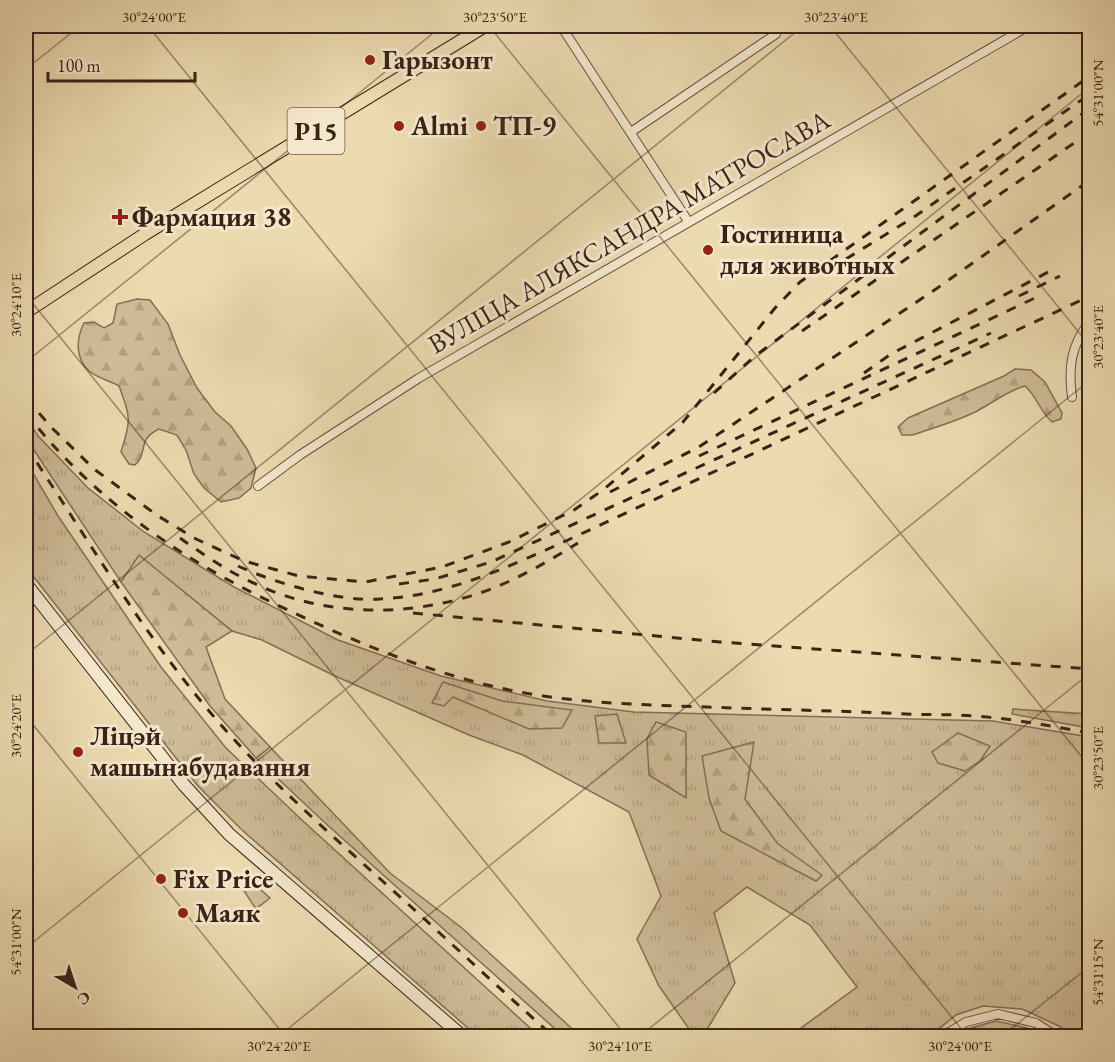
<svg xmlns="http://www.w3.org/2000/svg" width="1115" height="1062" viewBox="0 0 1115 1062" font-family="'EB Garamond',serif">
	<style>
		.grass { fill: url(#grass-tufts); stroke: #846e57; stroke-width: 1.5 }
		.forest { fill: url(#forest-firs); stroke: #846e57; stroke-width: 1.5 }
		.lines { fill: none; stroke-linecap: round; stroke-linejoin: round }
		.street-casing { stroke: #674f3e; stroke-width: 10 }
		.secondary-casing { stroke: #3b2117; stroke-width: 14 }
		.primary-casing { stroke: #3b2117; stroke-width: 14 }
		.street { stroke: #f3e7cc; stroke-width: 8 }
		.secondary { stroke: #f3e7cc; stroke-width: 12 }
		.primary { stroke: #ecdab1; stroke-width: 12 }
		.rail { stroke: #3b2117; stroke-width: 3; stroke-dasharray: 10 10; stroke-linecap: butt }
		.ticks { fill: none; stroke: #3b2117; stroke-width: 1.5; stroke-opacity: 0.45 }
		.poi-dot { fill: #8f2418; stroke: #f3e7cc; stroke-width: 2 }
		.labels { text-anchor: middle; stroke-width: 6; stroke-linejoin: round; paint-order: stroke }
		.shield { fill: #f3e7cc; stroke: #725c4d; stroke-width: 1.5 }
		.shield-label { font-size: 26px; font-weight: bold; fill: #3b2117 }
		.poi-label { font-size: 27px; font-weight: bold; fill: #3b2117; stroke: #f3e7cc; text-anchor: start }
		.street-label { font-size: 27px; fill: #3b2117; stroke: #f3e7cc }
		.neatline { fill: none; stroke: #3b2117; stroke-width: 2 }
		.ticks-label { font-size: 15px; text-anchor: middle; fill: #3b2117 }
	</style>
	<defs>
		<pattern id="grass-tufts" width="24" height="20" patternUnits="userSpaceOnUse" patternTransform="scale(1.5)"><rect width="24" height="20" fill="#cebb97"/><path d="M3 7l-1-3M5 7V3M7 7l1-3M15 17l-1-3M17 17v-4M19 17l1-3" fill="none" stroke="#b2a081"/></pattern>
		<pattern id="forest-firs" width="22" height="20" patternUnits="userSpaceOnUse" patternTransform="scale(1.5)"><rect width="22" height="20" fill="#cebb97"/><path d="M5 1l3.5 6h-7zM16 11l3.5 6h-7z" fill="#b2a081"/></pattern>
	</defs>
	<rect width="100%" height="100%" fill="#ecdab1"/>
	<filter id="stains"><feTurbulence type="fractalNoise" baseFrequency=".00333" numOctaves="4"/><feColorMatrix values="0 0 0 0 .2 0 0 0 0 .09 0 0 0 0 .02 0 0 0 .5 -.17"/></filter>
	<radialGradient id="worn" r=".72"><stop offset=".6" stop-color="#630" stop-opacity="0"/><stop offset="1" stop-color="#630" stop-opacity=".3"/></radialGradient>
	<path class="grass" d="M26 419 39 437 88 488 144 532 234 587 338 640 441 676 547 701 634 712 993 721 1089 737V1036H1072L1059 1026 1022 1009 983 1006 956 1015 930 1036H790L857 987 810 925 747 887 714 913 735 983 703 1036H694L659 986 637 939 661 896 629 812 523 755 469 735 335 676 262 640 232 631 139 556 121 582 26 438Z
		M26 461 58 516 161 667 226 748 303 821 539 1036H477L242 830 198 786 26 567Z
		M1013 709 1089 714V728L1012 714Z
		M270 747 390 873 462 928 580 1036H563L323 821 256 758Z
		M251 881 270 898 256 909 244 891 248 889 245 885Z
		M996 1021 1027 1028 1044 1036H958L967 1029Z"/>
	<path class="forest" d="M137 299 150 300 168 324 180 355 197 388 215 412 231 426 247 449 256 468 251 488 239 498 221 502 204 488 194 474 186 450 177 435 159 429C136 440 149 452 135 465L129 464 121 452C131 419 131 418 119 386 111 381 97 378 89 371 75 358 76 339 84 323L94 322 104 328 113 323 117 304Z
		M1015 369 1031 370 1045 382 1062 413 1061 419 1052 422C1040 412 1037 396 1025 386 1009 390 991 404 975 412 955 422 933 428 912 435H902L898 427 908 418 1004 376Z
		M139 555 232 631 206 647 225 699 270 747 256 758 210 706 121 582Z
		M443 682 502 701 572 710 562 728 529 729 453 697 444 706 432 703Z
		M617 714 626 743H599L595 716Z
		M656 722 686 732V798L649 775 647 739Z
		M958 733 990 746 980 761 965 771 938 763 932 752Z
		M754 742 745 799 778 844 822 875 816 881 721 831 709 798 702 756Z"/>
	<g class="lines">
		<g class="street-casing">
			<path id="street" d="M561 26 688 221
				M631 132 776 34
				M1072 397C1068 367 1071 345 1090 321
				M258 486 300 455 419 378 1029 26
				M943 1036 966 1022 998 1014 1036 1023 1056 1036"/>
		</g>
		<g class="secondary-casing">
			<path id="secondary" d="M26 584 184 785 229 834 462 1036"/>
		</g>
		<g class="primary-casing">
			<path id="primary" d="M26 312 145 234 485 26"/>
		</g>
		<use href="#street" class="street"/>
		<use href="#secondary" class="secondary"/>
		<use href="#primary" class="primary"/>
		<path class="rail" d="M846 259 914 217 1090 94
			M1019 296 1060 276
			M802 331 1090 132
			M864 373 891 354 1056 268
			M714 393 755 356 1090 108
			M26 398 52 428 94 469 158 516 196 539 244 561 299 576 365 582 442 567 509 542 574 510 603 490 683 422 775 308 800 282 1090 76
			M26 413C89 494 173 554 265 599 345 638 426 673 514 691 585 705 660 705 733 708 790 710 848 711 906 714 933 715 960 714 987 717 1021 720 1055 727 1090 733
			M26 446C87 538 143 634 215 718 271 783 336 839 398 895 450 942 501 990 553 1036
			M699 456 1037 297
			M610 492 699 447 936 289 1090 180
			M180 538C204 555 230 573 258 585 327 617 408 617 480 593 515 581 547 562 578 543
			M238 566C275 583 338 602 380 599 447 596 508 567 568 540L1090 296
			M399 584 435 579 491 562 991 333
			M413 613 720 642 1090 669"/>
	</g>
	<path class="ticks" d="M148 26 967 1036M489 26 1090 767M830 26 1090 346M26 69 80 26M26 295 626 1036M26 362 442 26M26 655 803 26M26 716 285 1036M26 948 1090 87M279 1036 1090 380M640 1036 1090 673M1002 1036 1090 966"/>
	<g class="poi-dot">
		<circle cx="370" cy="60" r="6"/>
		<circle cx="399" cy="126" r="6"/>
		<circle cx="481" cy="126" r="6"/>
		<path d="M117 208h6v6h6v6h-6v6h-6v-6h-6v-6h6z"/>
		<circle cx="708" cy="250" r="6"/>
		<circle cx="78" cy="752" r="6"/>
		<circle cx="161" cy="879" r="6"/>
		<circle cx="183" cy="913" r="6"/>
	</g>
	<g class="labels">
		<rect class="shield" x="287.5" y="108" width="57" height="46" rx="4.5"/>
		<g class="shield-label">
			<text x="316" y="140">Р15</text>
		</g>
		<g class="poi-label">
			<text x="382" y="69">Гарызонт</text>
			<text x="411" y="135">Almi</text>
			<text x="493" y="135">ТП-9</text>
			<text x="132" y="226">Фармация 38</text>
			<text x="720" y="243">Гостиница<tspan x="720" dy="31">для животных</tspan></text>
			<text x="90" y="745">Ліцэй<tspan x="90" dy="31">машынабудавання</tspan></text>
			<text x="173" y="888">Fix Price</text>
			<text x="195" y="922">Маяк</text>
		</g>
		<g class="street-label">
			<text transform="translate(629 232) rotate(-30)" y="9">ВУЛІЦА АЛЯКСАНДРА МАТРОСАВА</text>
		</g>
	</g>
	<rect width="1115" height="1062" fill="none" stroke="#ecdab1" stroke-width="66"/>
	<g transform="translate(75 987) rotate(141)" stroke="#f3e7cc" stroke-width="4.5" paint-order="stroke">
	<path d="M0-4.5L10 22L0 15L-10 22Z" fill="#3b2117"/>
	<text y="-9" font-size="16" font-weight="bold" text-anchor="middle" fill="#3b2117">С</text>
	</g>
	<path d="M48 72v9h147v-9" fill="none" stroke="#3b2117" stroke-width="3"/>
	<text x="57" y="72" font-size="18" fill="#3b2117" stroke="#f3e7cc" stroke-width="4.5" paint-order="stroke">100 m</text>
	<rect x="33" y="33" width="1049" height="996" class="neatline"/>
	<g class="ticks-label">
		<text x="154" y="22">30°24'00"E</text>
		<text x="495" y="22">30°23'50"E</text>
		<text x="836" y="22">30°23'40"E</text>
		<text transform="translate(1098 93) rotate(-90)" y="5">54°31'00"N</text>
		<text transform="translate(16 305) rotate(-90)" y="5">30°24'10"E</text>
		<text transform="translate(1098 337) rotate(-90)" y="5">30°23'40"E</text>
		<text transform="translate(16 726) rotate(-90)" y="5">30°24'20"E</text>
		<text transform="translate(1098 758) rotate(-90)" y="5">30°23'50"E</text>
		<text transform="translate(16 942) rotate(-90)" y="5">54°31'00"N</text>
		<text transform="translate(1098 972) rotate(-90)" y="5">54°31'15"N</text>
		<text x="279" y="1051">30°24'20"E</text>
		<text x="620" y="1051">30°24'10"E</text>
		<text x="960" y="1051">30°24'00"E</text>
	</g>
	<rect width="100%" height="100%" filter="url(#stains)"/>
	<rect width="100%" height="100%" fill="url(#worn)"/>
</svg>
